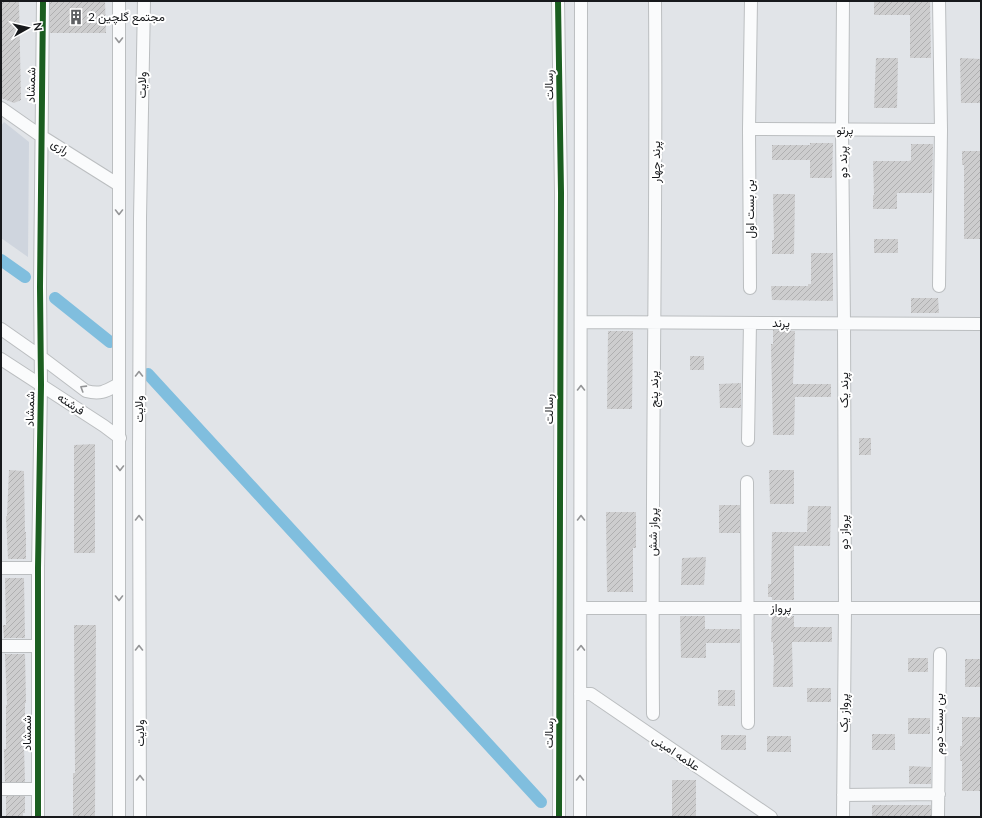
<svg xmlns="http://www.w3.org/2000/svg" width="982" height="818" viewBox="0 0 982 818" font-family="Lato,Vazirmatn,sans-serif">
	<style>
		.built { fill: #cfd5de }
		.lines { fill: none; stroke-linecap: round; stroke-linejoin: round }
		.canal { stroke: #80bede; stroke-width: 12 }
		.building { fill: url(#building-hatch) }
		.minor-casing { stroke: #bbbec0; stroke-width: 14 }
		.minor { stroke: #fafbfc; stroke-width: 12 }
		.cycleway-casing { stroke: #fff; stroke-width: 8 }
		.cycleway { stroke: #1b5e20; stroke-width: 6 }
		.oneway { stroke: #949597 }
		.labels { text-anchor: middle; stroke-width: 4; stroke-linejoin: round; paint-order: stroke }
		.poi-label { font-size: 12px; fill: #17191c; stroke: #fff; text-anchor: start }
		.street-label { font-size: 12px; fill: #17191c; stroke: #fff }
	</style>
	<defs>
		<pattern id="building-hatch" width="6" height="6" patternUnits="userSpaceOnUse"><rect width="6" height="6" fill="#cdcdce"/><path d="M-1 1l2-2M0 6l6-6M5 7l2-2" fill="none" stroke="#afafb0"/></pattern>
	</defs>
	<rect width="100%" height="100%" fill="#e1e4e8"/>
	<path class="built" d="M4 122 29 142 28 257 1 238V140L2 138 1 137V126Z"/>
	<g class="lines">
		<path class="canal" d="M1 260 25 277
			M55 298 110 342
			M148 374 541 802"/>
	</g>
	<path class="building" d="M1 1H19L21 100 14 103 1 98Z
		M50 1H105L106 33H50Z
		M874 1H930L931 58H910V15H874Z
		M876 58H898L897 108H874Z
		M960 58 981 59V103H961Z
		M810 143H833L832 178H810V160H772V145H810Z
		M911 144H933L932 193H897V209H873V195H874L873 161H909L911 160Z
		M962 151H981V239H964V165H962Z
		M773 194H795L794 254H772V240H774Z
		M874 239H898V253H874Z
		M811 253H833V301L772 300 771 286H808V284H811Z
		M911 298H938L939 313H911Z
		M773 330 795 331 793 384H831V397H795L794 435H773L771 344H773Z
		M608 331H633L632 409H607Z
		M690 356H704V370H690Z
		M741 383V408H720L719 384Z
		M859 438H871V455H859Z
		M95 444V553H74V445Z
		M9 470 24 471 25 532H26V559H8L6 516H7Z
		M769 470H794V504H770Z
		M719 505H740V533H719Z
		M808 506H831L830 546H794V600H772V597H768V584H771L772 532H807Z
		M606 512H636V548H633V592H607Z
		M706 557 704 585H681L682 558Z
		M5 578H24L25 638H4L3 625H6Z
		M680 616H705V629H740V643H706V658H681Z
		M772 616H794V627H832V642H792L793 687H773L774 655H773V642H771Z
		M74 625H96L95 816H73V773H75Z
		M5 654H25L26 703H25V747H24L25 782H5L4 749H6V705H7Z
		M908 658H928V672H908Z
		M965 659H981V687H965Z
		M807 688H831V702H807Z
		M718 690H735V706H718Z
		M962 717H981V791H962V761H960V746H962Z
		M908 718H930V734H908Z
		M872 734H895V750H872Z
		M721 735H746V750H721Z
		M767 736H791V752H767Z
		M909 766 931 767V784H909Z
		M672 780H696V817H672Z
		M6 796H25V813H23V817H6Z
		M872 805H931V817H872Z"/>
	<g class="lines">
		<g class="minor-casing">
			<path id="minor" d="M558 1 561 193 559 817
				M939 1 941 130 939 286
				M1 108 41 136 119 185
				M749 129 941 130
				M750 288 749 129 751 1
				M581 322 981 324
				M1 329 41 357 86 391C101 395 106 391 119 384
				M1 359 104 426 120 438
				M748 440 750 323
				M747 482 748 723
				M1 568H38
				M581 608H981
				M1 646H38
				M580 694H591L771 817
				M653 714C651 476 657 239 655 1
				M1 789H38
				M843 795 939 794
				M38 817V568L41 385 40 287 43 1
				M119 817V1
				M140 817 139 457 140 218 144 1
				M580 817 581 1
				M843 817 845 608 844 323 842 130 843 1
				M938 817 940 654"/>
		</g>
		<use href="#minor" class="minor"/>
		<g class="cycleway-casing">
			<path id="cycleway" d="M558 1 561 193 559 817
				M38 817V568L41 385 40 287 43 1"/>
		</g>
		<use href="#cycleway" class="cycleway"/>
	</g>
	<defs><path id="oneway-chevron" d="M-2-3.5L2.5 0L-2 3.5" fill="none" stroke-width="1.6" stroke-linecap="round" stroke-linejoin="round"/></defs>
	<g class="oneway">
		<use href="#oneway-chevron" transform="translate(119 40) rotate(90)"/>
		<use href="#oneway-chevron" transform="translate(119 212) rotate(90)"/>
		<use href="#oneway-chevron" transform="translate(139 374) rotate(-90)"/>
		<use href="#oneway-chevron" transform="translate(83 388) rotate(-148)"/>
		<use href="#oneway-chevron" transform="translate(581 388) rotate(-90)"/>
		<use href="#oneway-chevron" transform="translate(120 468) rotate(90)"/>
		<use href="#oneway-chevron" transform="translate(139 518) rotate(-90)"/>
		<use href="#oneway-chevron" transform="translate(581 518) rotate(-90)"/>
		<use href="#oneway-chevron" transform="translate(119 598) rotate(90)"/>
		<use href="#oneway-chevron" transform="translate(139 648) rotate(-90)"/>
		<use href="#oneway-chevron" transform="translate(581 648) rotate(-89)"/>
		<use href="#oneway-chevron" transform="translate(140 778) rotate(-90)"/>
		<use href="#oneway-chevron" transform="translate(580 778) rotate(-90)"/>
	</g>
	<defs>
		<g id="building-bare" transform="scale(1.2)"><path d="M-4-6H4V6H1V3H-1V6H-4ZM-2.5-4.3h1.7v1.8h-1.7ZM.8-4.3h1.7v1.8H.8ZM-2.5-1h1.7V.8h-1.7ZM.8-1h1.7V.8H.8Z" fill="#5e6063" stroke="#fff" stroke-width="2.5" paint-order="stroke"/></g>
	</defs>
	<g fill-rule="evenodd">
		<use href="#building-bare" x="76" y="17"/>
	</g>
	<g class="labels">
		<g class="poi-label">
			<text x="88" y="21">مجتمع گلچین 2</text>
		</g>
		<g class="street-label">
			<text transform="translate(31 85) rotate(-89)" y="4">شمشاد</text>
			<text transform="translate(142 85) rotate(-89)" y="4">ولایت</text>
			<text transform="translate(549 85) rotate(-91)" y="4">رسالت</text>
			<text x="845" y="134">پرتو</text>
			<text transform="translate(60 147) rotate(32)" y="4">رازی</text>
			<text transform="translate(656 162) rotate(-90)" y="4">پرند چهار</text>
			<text transform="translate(843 162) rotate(-91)" y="4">پرند دو</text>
			<text transform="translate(750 209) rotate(-90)" y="4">بن بست اول</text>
			<text x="781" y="327">پرند</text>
			<text transform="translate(654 389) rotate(-90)" y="4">پرند پنج</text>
			<text transform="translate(844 390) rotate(-90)" y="4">پرند یک</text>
			<text transform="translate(71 404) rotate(33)" y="4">فرشته</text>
			<text transform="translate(30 409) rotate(-89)" y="4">شمشاد</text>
			<text transform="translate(139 409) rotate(-90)" y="4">ولایت</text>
			<text transform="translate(549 409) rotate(-90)" y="4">رسالت</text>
			<text transform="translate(653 532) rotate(-89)" y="4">پرواز شش</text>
			<text transform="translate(844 532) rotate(-90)" y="4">پرواز دو</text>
			<text x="781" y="612">پرواز</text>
			<text transform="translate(844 713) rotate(-89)" y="4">پرواز یک</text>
			<text transform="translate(939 724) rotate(-90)" y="4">بن بست دوم</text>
			<text transform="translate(27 733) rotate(-90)" y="4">شمشاد</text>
			<text transform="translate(140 733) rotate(-90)" y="4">ولایت</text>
			<text transform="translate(549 733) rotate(-89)" y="4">رسالت</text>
			<text transform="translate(676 753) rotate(34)" y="4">علامه امینی</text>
		</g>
	</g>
	<rect width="982" height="818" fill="none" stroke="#17191c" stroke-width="4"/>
	<g transform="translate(28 28) rotate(82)" stroke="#ffffff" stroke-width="3" paint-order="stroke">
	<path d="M0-3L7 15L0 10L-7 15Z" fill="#17191c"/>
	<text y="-6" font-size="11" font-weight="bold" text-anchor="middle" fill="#17191c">N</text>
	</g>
</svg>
